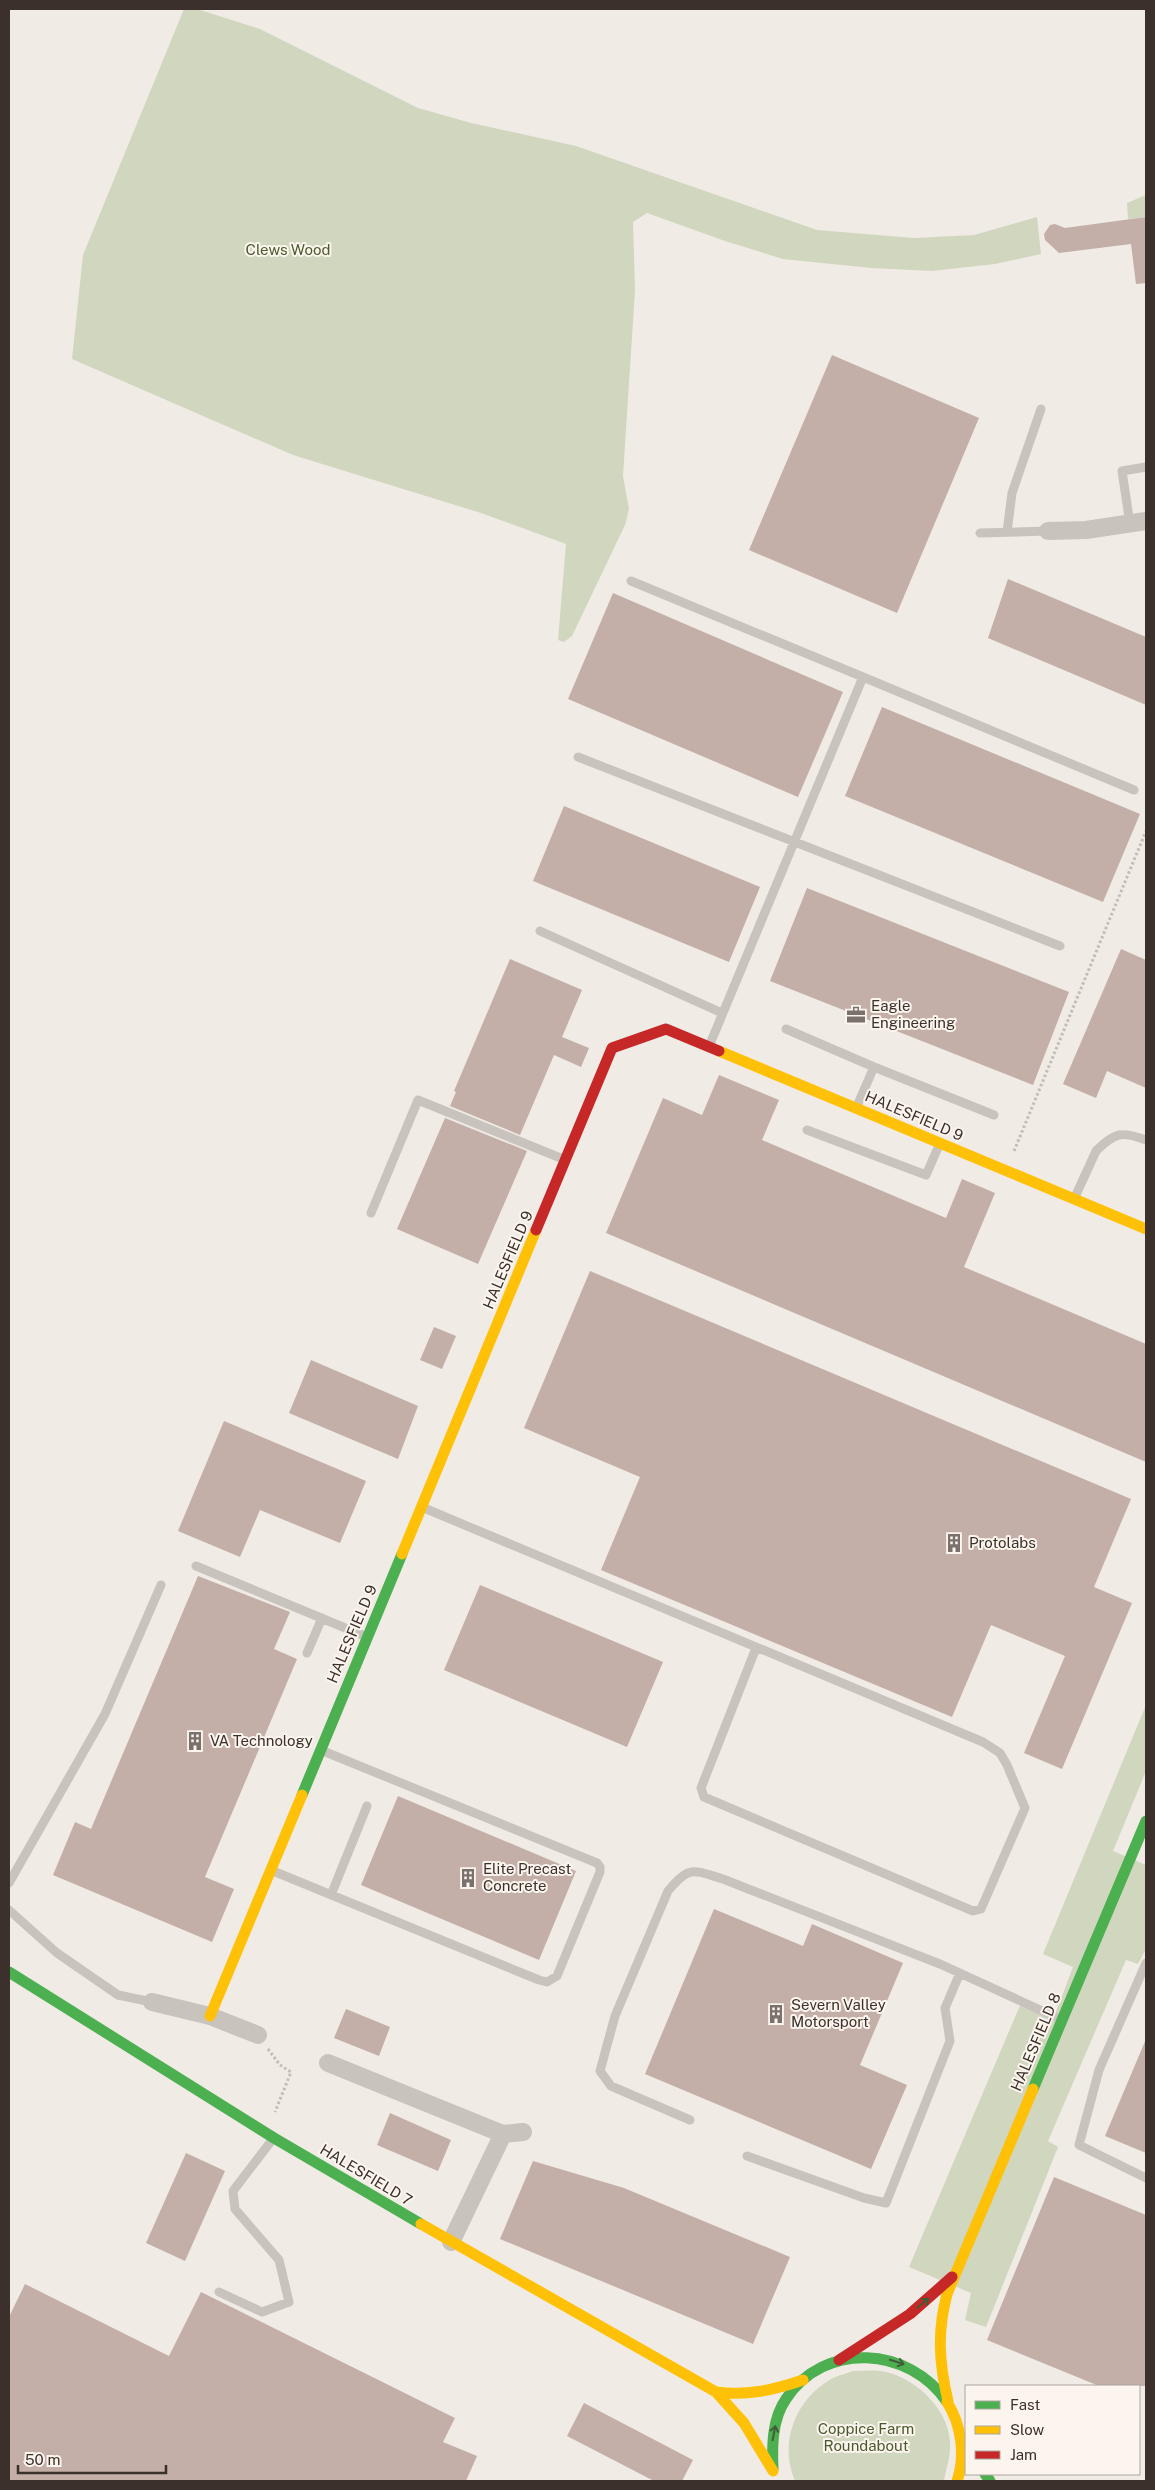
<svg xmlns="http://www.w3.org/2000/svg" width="1155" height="2490" viewBox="0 0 1155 2490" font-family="'Public Sans',sans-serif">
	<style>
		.green { fill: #d1d6bf }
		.building { fill: #c3afa7 }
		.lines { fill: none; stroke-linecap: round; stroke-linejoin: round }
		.path { stroke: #c2bbb6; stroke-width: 3; stroke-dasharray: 2.5 2.5; stroke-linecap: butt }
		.lane { stroke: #c9c3be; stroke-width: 9 }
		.street { stroke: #c9c3be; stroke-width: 18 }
		.fast { stroke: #4caf50; stroke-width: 11 }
		.slow { stroke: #ffc107; stroke-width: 11 }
		.jam { stroke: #c62828; stroke-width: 11 }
		.oneway { stroke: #415c38 }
		.labels { text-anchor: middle; stroke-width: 4; stroke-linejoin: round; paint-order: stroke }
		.park-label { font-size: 15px; fill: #4a5a2e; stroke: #fbf5ee }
		.poi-label { font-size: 15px; fill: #3b302b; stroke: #fbf5ee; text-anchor: start }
		.street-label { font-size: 15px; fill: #3b302b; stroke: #fbf5ee }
	</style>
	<rect width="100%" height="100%" fill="#f0ebe5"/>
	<path class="green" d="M184 9H197L260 29 418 108 471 123 576 146 817 230 914 238 974 235 1037 217 1041 254 995 264 932 271 871 268 783 259 725 241 647 213 633 222 635 290 623 476 629 509 625 525 572 636 564 642 558 640 566 544 481 513 293 455 72 359 83 255Z
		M1146 195V217L1128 219 1127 203Z
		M1146 1705V1771L1113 1851 1146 1865V1949L1138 1964 1126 1960 1048 2141 1058 2147 986 2327 965 2320 971 2293 909 2267 1021 2003 1054 2017 1073 1967 1043 1954Z
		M853 2371C862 2371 872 2370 880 2371 914 2375 952 2411 950 2447 950 2458 946 2470 944 2481H795C779 2445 794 2402 828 2381 835 2376 845 2374 853 2371Z"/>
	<path class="building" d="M1146 217V283L1136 284 1131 244 1059 253 1045 240 1044 234 1050 225 1055 224 1065 228Z
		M832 355 979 418 897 613 749 550Z
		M1008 579 1146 637V705L988 638Z
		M613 593 843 692 798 797 568 699Z
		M882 707 1140 814 1103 902 845 796Z
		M564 806 760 887 729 962 533 881Z
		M807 888 1069 992 1033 1085 770 981Z
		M1121 949 1146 960V1088L1107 1071 1096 1098 1063 1084Z
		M510 959 582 990 562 1037 589 1048 581 1067 554 1055 520 1135 450 1106 456 1092 454 1091Z
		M719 1075 779 1100 762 1140 946 1218 962 1179 995 1193 964 1267 1146 1344V1462L606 1233 663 1098 702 1115Z
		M445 1118 527 1151 478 1264 397 1229Z
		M590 1271 1131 1499 1094 1587 1132 1603 1062 1769 1024 1753 1065 1656 991 1625 952 1717 601 1570 640 1477 524 1428Z
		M434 1327 456 1336 442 1369 420 1360Z
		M311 1360 418 1406 398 1459 289 1413Z
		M224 1421 366 1481 340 1543 260 1510 240 1557 178 1531Z
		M198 1576 290 1612 274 1649 297 1659 205 1877 234 1889 212 1942 53 1875 75 1822 91 1829Z
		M480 1585 663 1662 627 1747 444 1670Z
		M398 1796 576 1871 539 1960 361 1885Z
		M714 1909 803 1946 812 1924 903 1963 860 2065 907 2085 871 2169 645 2074Z
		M346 2009 390 2027 379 2056 334 2038Z
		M1146 2039V2153L1105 2136Z
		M390 2113 451 2140 438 2171 377 2145Z
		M186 2153 225 2171 185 2261 146 2243Z
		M533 2161 624 2188 790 2257 753 2344 500 2239Z
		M1054 2177 1146 2215V2386H1099L987 2340Z
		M25 2284 169 2356 201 2292 455 2418 443 2442 477 2456 466 2481H9V2317Z
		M584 2403 693 2460 682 2481H654L567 2436Z"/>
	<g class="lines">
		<path class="path" d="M1014 1151 1146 831
			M268 2049 280 2065 291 2072 275 2112"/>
		<path class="lane" d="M1130 524 1122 471 1146 467
			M1007 532 1012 493 1041 409
			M980 533 1048 531
			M631 581 863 677 710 1044
			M863 677 1134 790
			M578 757 1060 946
			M540 931 722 1013
			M786 1029 874 1067
			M857 1106 874 1067 994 1115
			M807 1130 926 1175 940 1143
			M1074 1199 1096 1151C1115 1132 1122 1131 1146 1140
			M371 1213 418 1100 563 1159
			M424 1508 983 1742 1000 1753 1007 1765 1025 1808 981 1909 973 1911 704 1797 701 1788 756 1648
			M196 1566 367 1637
			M307 1653 322 1618
			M273 1871 539 1980 547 1982 557 1976 600 1872V1867L597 1863 323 1751
			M9 1883 105 1714 161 1585
			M331 1895 367 1806
			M9 1910 57 1953 118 1995 152 2002
			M1146 1963 1099 2070 1079 2145 1146 2178
			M690 2120 611 2086 600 2071 615 2016 668 1891C689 1865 693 1870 723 1879L940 1964 1062 2020
			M747 2156 864 2198 886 2203 950 2041 945 2008 960 1973
			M219 2292 262 2312 289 2302 279 2260 235 2209 233 2191 272 2140"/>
		<path class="street" d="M1048 531 1086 530 1146 521
			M152 2002 210 2016 258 2035
			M328 2063 503 2134 523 2132
			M451 2242 503 2134"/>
		<path class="fast" d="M302 1795 402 1554
			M9 1972 274 2138 421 2224
			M1033 2089 1146 1821
			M773 2469C772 2446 772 2419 786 2399 824 2341 909 2346 947 2402
			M985 2474 990 2481"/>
		<path class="slow" d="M719 1051 1146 1229
			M402 1554 536 1230
			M210 2016 302 1795
			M421 2224 716 2392 744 2423 773 2471
			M716 2392C747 2396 774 2390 803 2380
			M948 2401C939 2363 937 2332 947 2294L1033 2089
			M947 2402C961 2424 966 2455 957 2481"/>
		<path class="jam" d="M536 1230 612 1048 666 1029 719 1051
			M839 2360 910 2314 952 2277"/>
	</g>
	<defs><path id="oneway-shaft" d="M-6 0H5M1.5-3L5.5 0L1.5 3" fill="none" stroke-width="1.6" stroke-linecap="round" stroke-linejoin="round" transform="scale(1.25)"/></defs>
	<g class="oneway">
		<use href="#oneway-shaft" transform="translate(923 2303) rotate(-39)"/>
		<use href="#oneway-shaft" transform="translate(897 2362) rotate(17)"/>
		<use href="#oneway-shaft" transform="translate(774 2433) rotate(-79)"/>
	</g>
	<defs>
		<g id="office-bare" transform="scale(1.5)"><path d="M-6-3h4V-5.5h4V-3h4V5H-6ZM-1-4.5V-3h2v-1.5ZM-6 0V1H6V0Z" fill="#7a716c" stroke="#fbf5ee" stroke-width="2.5" paint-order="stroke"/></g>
		<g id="building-bare" transform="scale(1.5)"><path d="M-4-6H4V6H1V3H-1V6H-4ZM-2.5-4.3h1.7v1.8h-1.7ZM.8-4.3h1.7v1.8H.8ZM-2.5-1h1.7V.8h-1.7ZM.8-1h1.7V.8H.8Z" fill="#7a716c" stroke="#fbf5ee" stroke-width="2.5" paint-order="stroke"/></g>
	</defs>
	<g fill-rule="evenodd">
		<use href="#office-bare" x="856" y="1015"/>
		<use href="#building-bare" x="954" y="1543"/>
		<use href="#building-bare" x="195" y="1741"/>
		<use href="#building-bare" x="468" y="1878"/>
		<use href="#building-bare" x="776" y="2014"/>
	</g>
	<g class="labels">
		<g class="park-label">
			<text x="288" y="255">Clews Wood</text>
			<text x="866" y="2434">Coppice Farm<tspan x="866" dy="17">Roundabout</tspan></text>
		</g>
		<g class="poi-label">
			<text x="871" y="1011">Eagle<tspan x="871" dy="17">Engineering</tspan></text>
			<text x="969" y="1548">Protolabs</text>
			<text x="210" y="1746">VA Technology</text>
			<text x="483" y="1874">Elite Precast<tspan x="483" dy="17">Concrete</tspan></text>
			<text x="791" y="2010">Severn Valley<tspan x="791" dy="17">Motorsport</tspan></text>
		</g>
		<g class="street-label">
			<text transform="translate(914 1116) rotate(23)" y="5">HALESFIELD 9</text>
			<text transform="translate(508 1260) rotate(-67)" y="5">HALESFIELD 9</text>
			<text transform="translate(352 1634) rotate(-67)" y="5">HALESFIELD 9</text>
			<text transform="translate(1036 2042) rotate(-67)" y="5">HALESFIELD 8</text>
			<text transform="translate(366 2175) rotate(31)" y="5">HALESFIELD 7</text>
		</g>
	</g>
	<rect width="1155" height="2490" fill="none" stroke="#3b302b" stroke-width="20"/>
	<rect x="965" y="2385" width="175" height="90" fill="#fbf5ee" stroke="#aea6a0"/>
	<rect x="975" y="2401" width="25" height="8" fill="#4caf50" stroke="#aea6a0"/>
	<text x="1010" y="2410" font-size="15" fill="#3b302b">Fast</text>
	<rect x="975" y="2426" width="25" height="8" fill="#ffc107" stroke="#aea6a0"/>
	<text x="1010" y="2435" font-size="15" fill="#3b302b">Slow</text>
	<rect x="975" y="2451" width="25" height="8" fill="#c62828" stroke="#aea6a0"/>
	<text x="1010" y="2460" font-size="15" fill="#3b302b">Jam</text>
	<path d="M18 2465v8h148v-8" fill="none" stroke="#3b302b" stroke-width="2.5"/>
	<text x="25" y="2465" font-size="15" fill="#3b302b" stroke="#fbf5ee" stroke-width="4" paint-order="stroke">50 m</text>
</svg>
